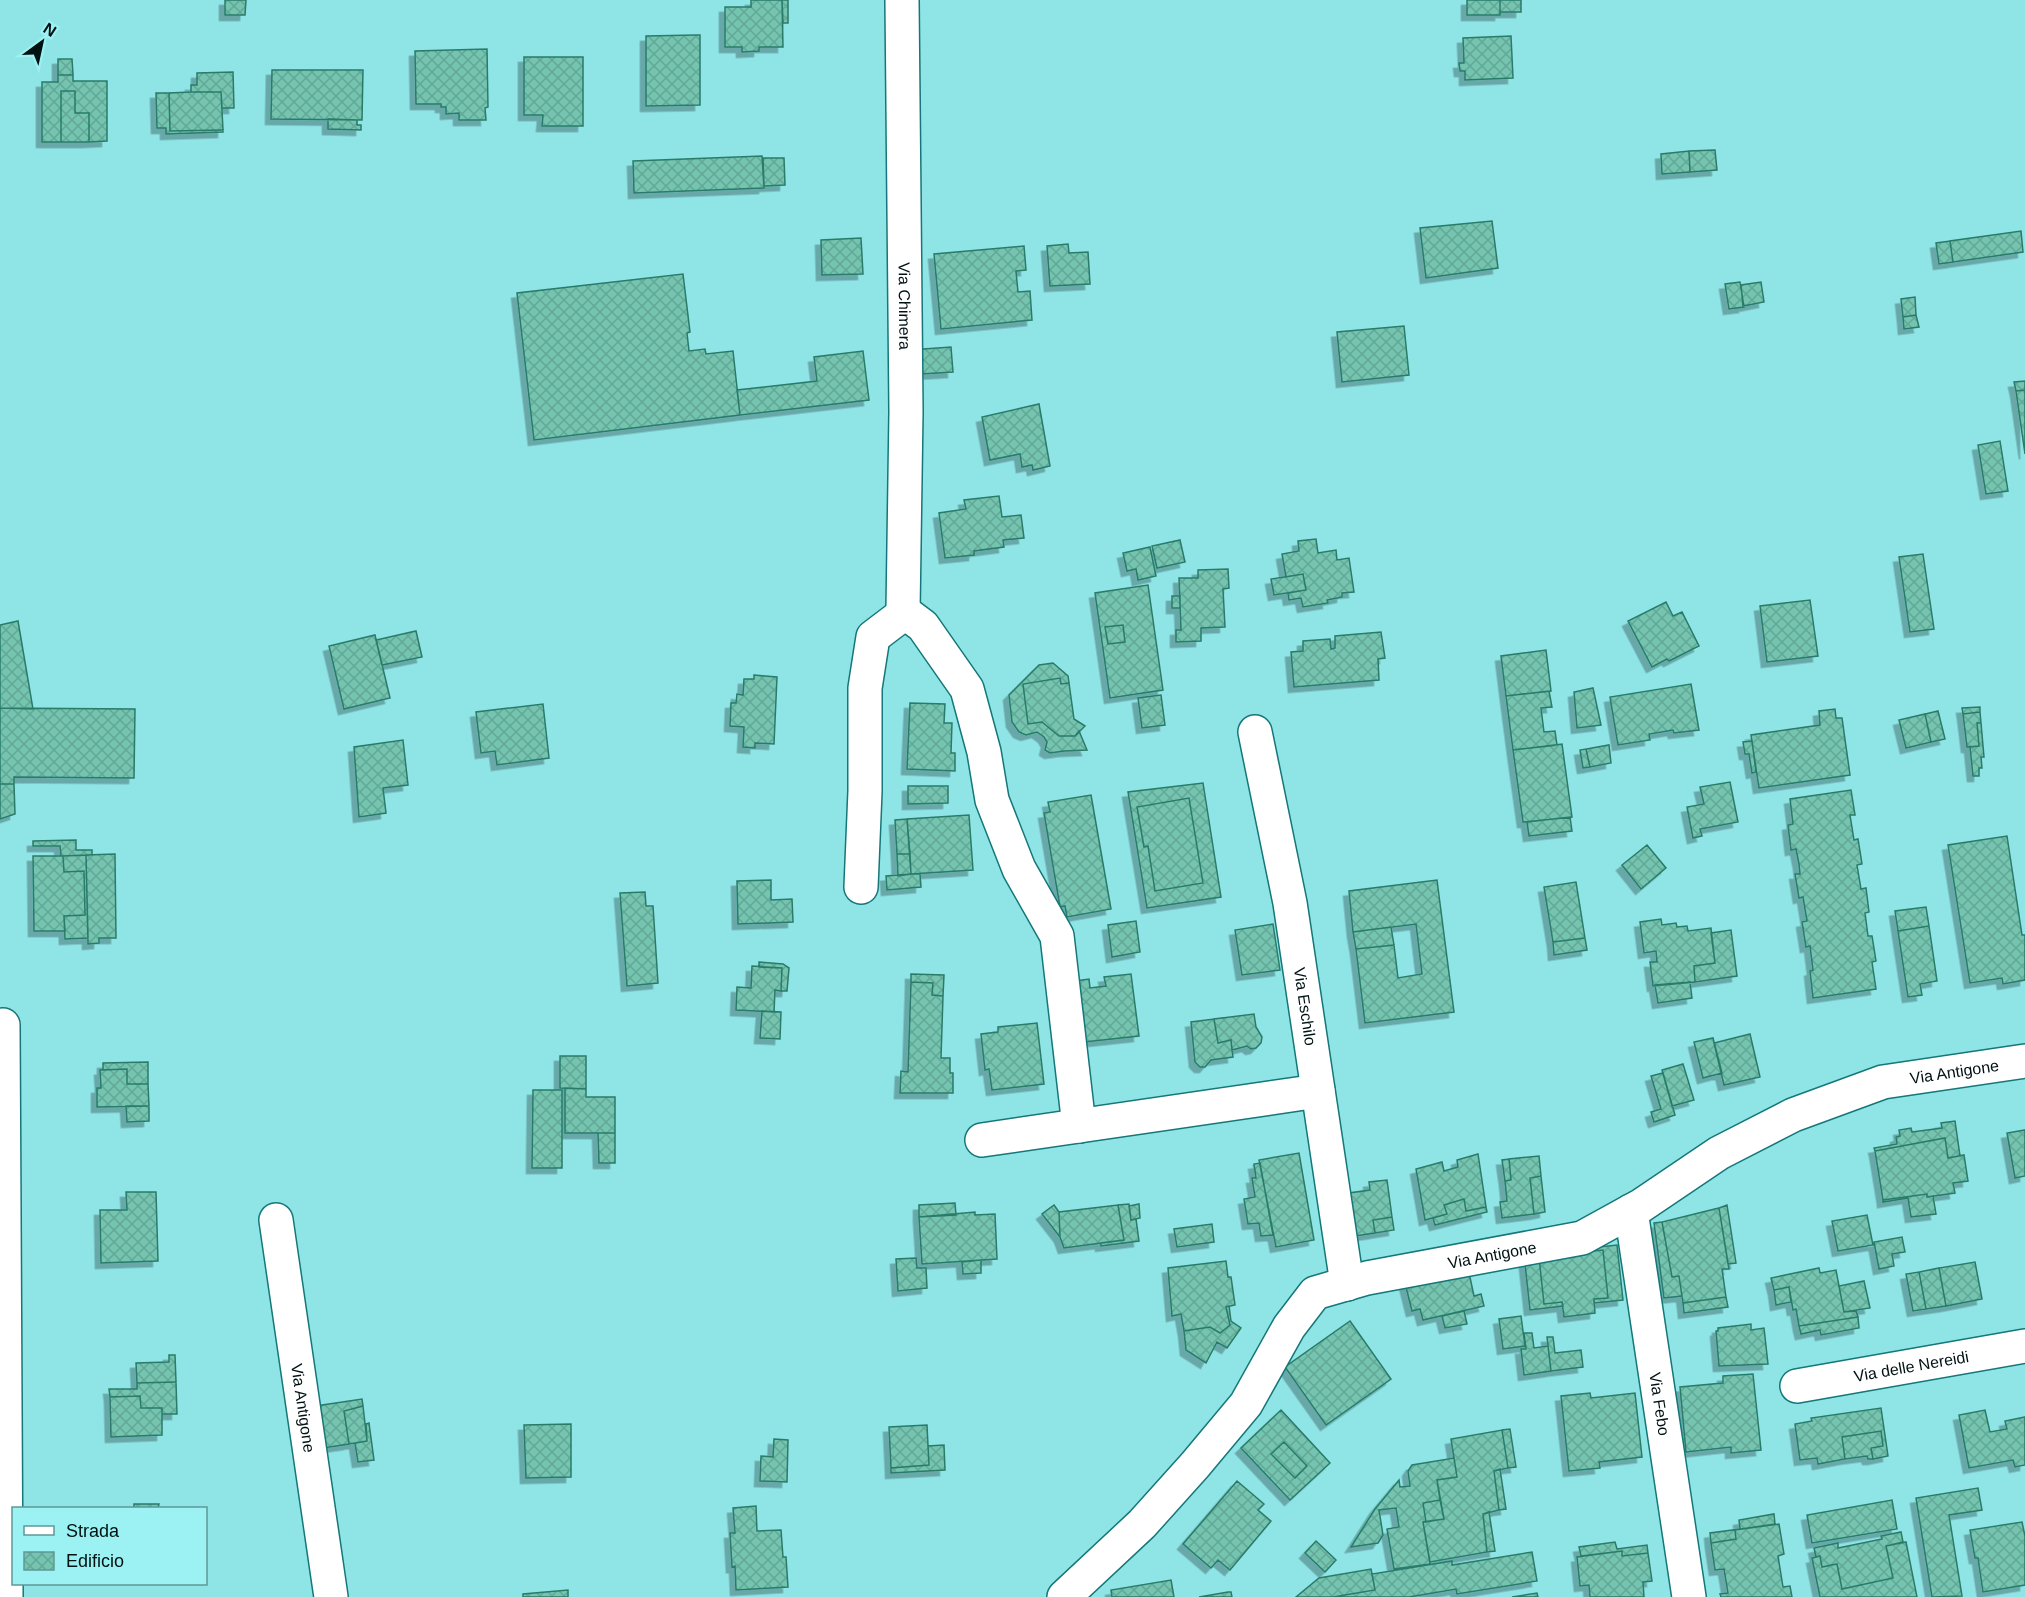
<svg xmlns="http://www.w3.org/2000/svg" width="2025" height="1597" viewBox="0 0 2025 1597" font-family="Arial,sans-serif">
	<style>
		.building { fill: url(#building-cross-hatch); stroke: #297c6b; stroke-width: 1.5; fill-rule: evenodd; filter: url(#shadow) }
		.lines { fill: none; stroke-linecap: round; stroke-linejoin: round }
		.minor-casing { stroke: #147779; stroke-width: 36 }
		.minor { stroke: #fff; stroke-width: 33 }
		.labels { text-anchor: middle; stroke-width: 5; stroke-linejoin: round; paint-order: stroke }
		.street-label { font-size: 16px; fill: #001112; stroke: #9cf2f3 }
	</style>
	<defs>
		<pattern id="building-cross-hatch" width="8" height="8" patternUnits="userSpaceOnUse" patternTransform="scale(1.5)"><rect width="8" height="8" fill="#74c4b0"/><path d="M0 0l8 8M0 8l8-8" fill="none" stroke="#63a796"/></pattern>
		<filter id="shadow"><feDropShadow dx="-5.5" dy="5.5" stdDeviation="0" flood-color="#0004"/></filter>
	</defs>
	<rect width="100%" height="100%" fill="#8fe5e6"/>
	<path class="building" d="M225 0H246L245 15H225Z
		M751 0H782L783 47H759V51L742 52V47H725V7H751Z
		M782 0H788V23H783Z
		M1467 0H1500V15H1467Z
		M1500 0H1521V12H1500Z
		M697 35H700V105L646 106V36Z
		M1511 36 1513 78 1465 80V71H1460L1459 63H1464L1463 38Z
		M487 49 488 107 485 108 486 120H459V113L446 114V107H441V104H416L415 51Z
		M524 57H583V126H542L543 115H524Z
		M58 59H72L73 75H58Z
		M272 70H363L362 120 271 119Z
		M233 72 234 108H222L221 92H191V85H197V73Z
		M58 75H73V81H107V141L89 142V113H75V91H61V142H42V82H58Z
		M61 91H75V113H89V142H61Z
		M191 92H221L223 130 170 131 169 93Z
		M156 93H169L170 131 223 130V132L166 134V128H157Z
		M328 119 357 120V125H361V130L328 129Z
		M1715 150 1717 170 1690 172 1689 151Z
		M1689 151 1690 172 1662 174 1661 154Z
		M762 156 764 188 634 193 633 161Z
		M763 158H784L785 185 764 186Z
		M1492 221 1498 268 1426 278 1420 228Z
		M2021 231 2023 252 1953 262 1950 241Z
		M861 238 863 274 822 275 821 240Z
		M1950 241 1953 262 1939 264 1936 243Z
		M1068 244 1069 253 1088 252 1090 284 1050 286 1047 246Z
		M1024 246 1026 270 1016 271 1018 292 1030 291 1032 320 941 329 934 254Z
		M683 274 690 332 687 333 689 351 705 349 706 354 733 351 740 415 534 440 517 293Z
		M1740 282 1744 307 1729 309 1725 284Z
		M1761 282 1764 302 1743 306 1741 285Z
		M1915 297 1916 315 1903 317 1901 299Z
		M1916 315 1919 327 1904 329 1903 317Z
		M1404 326 1409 375 1342 382 1337 332Z
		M951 347 953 372 921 374 910 350Z
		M863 351 869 400 740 415 737 390 817 381 814 357Z
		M2025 381V390L2016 391 2014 382Z
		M2025 390V454L2016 391Z
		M1039 404 1050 466 1033 470 1032 465 1022 467 1020 454 990 460 982 417Z
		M2000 441 2008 491 1986 494 1978 445Z
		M999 496 1002 517 1021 515 1024 538 1003 540 1004 547 974 551V555L945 558 939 513 966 509 964 500Z
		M1316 539 1318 553 1336 550 1337 560 1349 558 1354 592 1342 593V597L1327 600 1328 603 1303 607 1301 598 1289 600 1288 593 1306 590 1303 574 1286 577 1282 554 1299 551 1298 541Z
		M1180 540 1185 562 1157 568 1152 546Z
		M1150 547 1156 576 1138 580 1136 569 1127 571 1123 553Z
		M1923 554 1934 629 1910 632 1899 557Z
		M1228 569 1229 588 1223 589 1225 627 1201 628V641L1176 642V630H1181L1179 578H1198V570Z
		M1303 574 1306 590 1274 595 1271 579Z
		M1148 585 1163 690 1110 698 1095 593ZM1123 625 1125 642 1108 644 1105 627Z
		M1172 596H1180V608H1172Z
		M1810 600 1818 656 1767 662 1760 606Z
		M1666 602 1673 616 1682 612 1699 646 1669 661 1667 659 1652 667 1628 621Z
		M18 621 33 709 0 708V625Z
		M1123 625 1125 642 1108 644 1105 627Z
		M416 631 422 657 382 665 376 640Z
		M1381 632 1385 658 1378 659 1379 680 1294 687 1291 652 1303 651V641L1330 639 1331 649 1335 648V636Z
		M375 635 390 698 344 709 329 646Z
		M1546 650 1551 691 1506 696 1501 656Z
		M1053 663 1068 676 1069 683 1061 684 1060 678 1023 684 1028 724 1042 722 1059 736H1075L1079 731 1087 750 1064 751 1050 753 1045 750 1047 742 1044 737 1037 732 1026 735 1019 732 1012 722 1009 695 1039 665Z
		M754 675 777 677 774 744 755 743V748L743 747 744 727 730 726 731 703H736L737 694 743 695 744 679H754Z
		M1060 678 1061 684 1069 683 1074 719 1085 726 1075 736H1059L1042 722 1028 724 1023 684Z
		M1691 684 1699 730 1674 733 1673 730 1649 734 1650 740 1618 745 1610 697Z
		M1593 688 1601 725 1577 728 1574 692Z
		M1549 691 1552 707 1541 708 1544 732 1555 731 1557 745 1513 750 1506 696Z
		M1161 695 1165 725 1142 728 1138 698Z
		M910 703 945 704 944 723H952L951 753H955V771L907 769Z
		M543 704 549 758 497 765 495 751 481 753 476 712Z
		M1980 707V712L1963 714 1962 708Z
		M0 708 135 709 134 778 14 777V784H0Z
		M1835 709 1836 718H1842L1850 775 1759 788 1751 735 1820 725 1819 711Z
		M1938 711 1945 739 1931 742 1925 714Z
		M1980 712 1981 723H1977L1979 746 1967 747 1963 714Z
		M1925 714 1931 742 1906 748 1899 720Z
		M1977 723H1981L1984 757H1981L1982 768H1979V776H1973L1970 747 1979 746Z
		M403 740 408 785 383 788 386 813 359 817 354 747Z
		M1752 741 1756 772 1752 773 1749 754H1745L1743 742Z
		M1562 744 1572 817 1523 822 1513 750Z
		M1609 745 1611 763 1590 767 1586 749Z
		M1586 749 1590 767 1583 768 1580 750Z
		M1730 782 1738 822 1700 829 1702 836 1693 838 1687 807 1704 804 1700 787Z
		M1203 783 1221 897 1147 908 1128 792ZM1189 798 1203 883 1155 891 1148 846 1144 847 1137 807Z
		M0 784H14L15 814 0 819Z
		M908 786H948V803L908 804Z
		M1851 790 1855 815H1850L1854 840 1858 839 1862 864 1857 865 1861 889 1866 888 1869 912 1865 913 1868 936H1872L1876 961 1872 962 1876 989 1813 998 1810 971 1813 970 1810 946 1806 947 1802 922 1807 921 1803 897 1799 898 1795 874H1800L1799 864 1796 849 1791 850 1788 825 1793 824 1790 799Z
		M1091 795 1111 909 1067 917 1065 906 1060 907 1044 813 1050 812 1048 802Z
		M1189 798 1203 883 1155 891 1148 846 1144 847 1137 807Z
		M969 815 973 870 911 874 907 819Z
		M1570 817 1572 831 1529 836 1527 822Z
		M907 819 910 854H897L895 820Z
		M2007 836 2022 935H2025V980L2003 984 2002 978 1970 983 1948 845Z
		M76 840V850H92V855L61 856 60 846H33V841Z
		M1647 845 1666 868 1641 889 1622 865Z
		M115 854 116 938H99V943L88 944 86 855Z
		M897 854H910L911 874 898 876Z
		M86 855 88 938 65 939 64 916 85 915 84 871 64 872 63 856Z
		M33 856H63L64 872 84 871 85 915 64 916 65 931H34Z
		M911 874H920L921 887 887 890 886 876Z
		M771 880V900L792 899 793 922 738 924 737 881Z
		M1437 880 1454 1012 1365 1023 1356 949 1394 945 1398 978 1422 974 1416 924 1353 932 1349 891Z
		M1576 882 1585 938 1553 942 1544 887Z
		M645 892 646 906H653L658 983 627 986 620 893Z
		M1926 907 1929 926 1898 931 1895 911Z
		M1661 919 1662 925 1676 923 1677 927 1687 926 1688 931 1711 928 1715 963 1694 966 1695 982 1653 986 1650 962H1657L1656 951 1644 953 1640 922Z
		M1136 921 1140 952 1112 957 1108 925Z
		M1273 924 1280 970 1242 975 1235 930Z
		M1929 926 1937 981 1920 984 1922 995 1908 997 1898 931Z
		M1391 927 1394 945 1356 949 1353 932Z
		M1731 930 1737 976 1695 982 1694 966 1715 963 1711 933Z
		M1585 938 1587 950 1554 955 1553 942Z
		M759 962 783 964 789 968 787 991H781L782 968 759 967Z
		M752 966 782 968 781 991 775 990 774 1012 736 1010 737 987 751 988Z
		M911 974 944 975 943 996 932 995 933 983 911 982Z
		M1131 974 1139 1036 1075 1043 1068 982 1089 979 1090 988 1106 986 1104 977Z
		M911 982 933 983 932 995 943 996 941 1058H950V1073H953V1093H900L901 1071 908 1072Z
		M1690 982 1692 998 1658 1003 1655 985Z
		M762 1011 781 1012 780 1039 760 1038Z
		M1254 1014 1256 1027 1262 1037 1261 1043 1256 1048 1251 1049 1247 1046 1232 1050 1231 1040 1218 1043 1214 1019Z
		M1214 1019 1218 1043 1231 1040 1233 1057 1211 1060 1205 1067H1200L1195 1062 1191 1022Z
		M1037 1023 1044 1084 992 1090 989 1069 985 1070 981 1034 998 1032V1027Z
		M1750 1034 1760 1077 1724 1085 1714 1043Z
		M1713 1038 1722 1073 1703 1078 1694 1042Z
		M560 1056H586V1089L560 1088Z
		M148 1062V1084H127V1069L103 1070V1063Z
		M1683 1064 1694 1100 1672 1106 1662 1070Z
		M127 1069V1084H148L149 1106 97 1107V1088H101L100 1070Z
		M1663 1073 1675 1115 1654 1122 1651 1112 1661 1109 1651 1076Z
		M565 1088 586 1089V1097H615V1133H565Z
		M533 1090H562V1168H532Z
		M126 1106H149V1121L127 1122Z
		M1955 1121 1960 1156 1948 1158 1945 1138 1875 1151 1874 1148 1897 1144 1896 1137 1900 1136 1899 1130 1911 1128 1912 1132 1942 1128 1941 1123Z
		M2025 1130V1176L2015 1178 2007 1133Z
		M598 1133H615V1163H599Z
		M1945 1138 1948 1158 1964 1155 1968 1181 1953 1183 1955 1193 1927 1197V1194L1883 1200 1875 1151Z
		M1299 1153 1314 1240 1276 1247 1259 1160Z
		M1478 1154 1486 1207 1466 1211 1464 1199 1444 1205 1447 1214 1425 1220 1416 1169 1442 1162 1444 1171 1458 1167 1457 1160Z
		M1539 1156 1541 1176 1530 1178 1534 1214 1502 1218 1500 1202 1507 1201 1505 1181 1511 1180 1509 1159Z
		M1509 1159 1511 1180 1505 1181 1502 1160Z
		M1260 1163 1273 1235 1261 1236 1259 1223 1248 1224 1244 1199 1255 1197 1252 1178H1256L1254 1164Z
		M1541 1176 1545 1212 1534 1214 1530 1178Z
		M1387 1180 1392 1217 1373 1220 1375 1233 1355 1236 1349 1193 1370 1190 1369 1182Z
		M126 1192H156L158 1261 101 1263 100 1210H127Z
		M1927 1194V1197L1933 1196 1936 1214 1911 1217 1908 1198 1883 1202V1200Z
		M1464 1199 1466 1211 1486 1207 1487 1212 1435 1225 1433 1218 1447 1214 1444 1205Z
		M955 1203 956 1215 919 1217V1205Z
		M1129 1204 1131 1220 1136 1219 1139 1241 1101 1246V1243L1124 1240 1118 1205Z
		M1139 1204 1140 1218 1131 1220 1129 1206Z
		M1054 1205 1059 1212 1060 1237 1042 1214Z
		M1118 1205 1124 1240 1064 1248 1060 1237 1059 1212Z
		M1727 1205 1736 1263 1728 1264 1719 1208Z
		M1719 1208 1729 1269H1722L1726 1297 1683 1303 1679 1276 1672 1277 1662 1222Z
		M975 1212V1215L995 1214 997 1259 922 1264 919 1217Z
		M1867 1215 1873 1245 1838 1251 1832 1221Z
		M1392 1217 1394 1230 1375 1233 1373 1220Z
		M1662 1222 1672 1277 1679 1276 1682 1296 1664 1298 1654 1223Z
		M1212 1224 1214 1242 1177 1247 1174 1229Z
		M1902 1237 1905 1252 1892 1254 1894 1266 1879 1269 1874 1242Z
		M1617 1245 1623 1300 1594 1303V1299L1608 1298 1603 1250 1539 1257 1544 1304 1562 1302 1563 1306 1530 1310 1524 1255Z
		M1603 1250 1608 1298 1594 1299 1595 1313 1564 1317 1562 1302 1544 1304 1539 1257Z
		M916 1258 917 1268H926L927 1288 898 1291 896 1259Z
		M981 1260V1273L963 1274 962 1262Z
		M1226 1261 1228 1277H1231L1235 1305 1226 1307 1230 1325 1220 1333 1210 1327 1184 1331 1181 1314 1172 1316 1168 1268Z
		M1975 1262 1982 1299 1946 1306 1939 1268Z
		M1468 1268 1474 1296 1481 1294 1484 1306 1423 1320 1420 1309 1412 1311 1405 1283Z
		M1819 1268 1820 1273 1836 1270 1844 1312 1856 1311 1858 1317 1799 1326 1796 1309 1793 1310 1789 1287 1774 1290 1771 1278Z
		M1939 1268 1946 1306 1926 1309 1919 1272Z
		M1919 1272 1926 1309 1913 1311 1906 1274Z
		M1864 1281 1870 1308 1844 1312 1839 1286Z
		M1789 1287 1791 1302 1776 1305 1774 1290Z
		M1726 1297 1728 1307 1684 1313 1683 1303Z
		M1229 1306 1231 1321 1241 1328 1227 1348 1217 1342 1206 1363 1186 1350 1184 1331 1210 1327 1220 1333 1230 1325 1226 1307Z
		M1464 1311 1467 1324 1445 1328 1442 1316Z
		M1521 1316 1525 1346 1503 1349 1499 1319Z
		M1858 1317 1859 1328 1821 1335 1820 1330 1801 1334 1799 1326Z
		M1350 1321 1391 1379 1326 1425 1285 1367Z
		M1751 1324V1330L1764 1328 1768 1364 1719 1366 1716 1331H1718V1328Z
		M1524 1333H1532L1534 1348 1548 1346 1551 1371 1524 1375 1521 1349H1526Z
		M1547 1337H1553L1555 1353 1581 1350 1583 1367 1551 1371Z
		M169 1355H175L176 1382 137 1383 136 1363 169 1362Z
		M1753 1374 1761 1450 1731 1453V1447L1686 1452 1680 1387 1723 1383V1376Z
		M176 1382 177 1414H162V1408H141L140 1396 110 1397 109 1389H137V1383Z
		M1590 1393 1591 1398 1635 1393 1642 1457 1599 1462 1600 1468 1569 1471 1561 1396Z
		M140 1396 141 1408H162V1435L111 1437 110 1397Z
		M362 1399 363 1406 344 1411 349 1444 323 1448 316 1406Z
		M363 1406 367 1441 349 1444 344 1411Z
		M1881 1408 1888 1456 1873 1459 1871 1448 1883 1446 1881 1431 1842 1437 1845 1459 1818 1464 1817 1458 1800 1460 1795 1424 1812 1421 1811 1418Z
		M1281 1410 1330 1463 1290 1500 1241 1448ZM1284 1442 1307 1466 1295 1478 1271 1454Z
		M1985 1410 1990 1432 2007 1429 2005 1421 2025 1417V1465L2015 1467 2013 1460 1969 1468 1959 1415Z
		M369 1423 374 1460 358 1462 355 1443 367 1441 366 1424Z
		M571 1424V1477L526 1478 524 1425Z
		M927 1425 929 1465 891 1468 889 1427Z
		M1510 1429 1516 1467 1508 1468 1502 1430Z
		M1502 1430 1508 1468 1494 1471 1499 1510 1483 1514 1487 1552 1430 1562 1423 1522 1444 1519 1437 1480 1457 1477 1451 1439Z
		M1881 1431 1883 1446 1871 1448 1873 1459H1868L1867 1456 1845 1459 1842 1437Z
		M774 1439 788 1440 787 1482 760 1481 761 1456 773 1457Z
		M1284 1442 1307 1466 1295 1478 1271 1454Z
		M944 1445 945 1470 891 1473V1468L929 1465 928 1446Z
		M1454 1458 1457 1477 1437 1480 1440 1500 1423 1503 1426 1522H1423L1430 1564 1394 1569 1387 1529 1399 1527 1396 1508 1379 1510 1383 1535 1378 1543 1351 1547 1375 1509 1399 1480 1400 1487 1410 1486 1408 1471 1412 1465Z
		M1500 1469 1506 1509 1499 1510 1494 1471Z
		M1237 1481 1264 1504 1258 1510 1271 1521 1230 1570 1218 1560 1211 1568 1183 1544Z
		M1978 1488 1982 1510 1949 1515 1962 1596 1932 1597 1916 1498Z
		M1440 1500 1444 1519 1426 1522 1423 1503Z
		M1892 1500 1897 1529 1812 1543 1807 1515Z
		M134 1504H159L158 1508H134Z
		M756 1506 757 1531 781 1530 783 1557H786L788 1587 736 1590 735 1566 732 1567 730 1533H735L733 1508Z
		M1489 1512 1495 1551 1487 1552 1483 1514Z
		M1774 1514 1775 1524 1735 1530 1736 1539 1711 1543 1710 1533 1740 1529 1739 1520Z
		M2022 1522 2025 1536V1585L1983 1592 1978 1558H1975L1970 1530Z
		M1779 1524 1784 1554 1778 1556 1783 1587 1790 1586 1792 1597H1721L1720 1594 1728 1593 1724 1569 1715 1570 1711 1543 1736 1539 1735 1530Z
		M1901 1532 1903 1542 1886 1546 1893 1578 1842 1589 1837 1564 1822 1567 1820 1556 1816 1557 1814 1548 1838 1543V1548L1882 1539 1881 1536Z
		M1316 1541 1336 1560 1325 1572 1305 1553Z
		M1615 1542 1617 1549 1647 1545 1648 1553 1622 1556V1551L1581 1556 1579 1547Z
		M1906 1542 1917 1597H1820L1812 1558 1820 1556 1822 1567 1837 1564 1842 1589 1893 1578 1886 1546Z
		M1622 1551V1556L1648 1553 1652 1581 1643 1582 1644 1597H1590L1589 1585 1580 1586 1577 1557Z
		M1532 1552 1537 1581 1457 1594 1456 1589 1409 1597H1333L1375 1590 1372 1574 1452 1561V1565Z
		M1371 1569 1375 1590 1333 1597H1296L1319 1578Z
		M1171 1580 1174 1597H1112L1111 1590Z
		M568 1590V1597H523V1594Z
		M1231 1592 1232 1597H1199L1228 1592Z
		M1537 1593 1538 1597H1512Z"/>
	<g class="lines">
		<g class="minor-casing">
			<g id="minor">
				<path id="s1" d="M902 0 906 412 903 611"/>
				<path d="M903 611 923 626 967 689 984 752 992 800 1019 869 1057 936 1079 1126"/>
				<path id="s2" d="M1255 732 1290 903 1347 1284"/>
				<path d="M861 887 865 791V688L873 637 898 618 903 611"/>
				<path d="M3 1025 6 1597"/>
				<path d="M982 1140 1318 1091"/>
				<path id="s3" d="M1631 1211 1689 1597"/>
				<path id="s4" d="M276 1220 331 1597"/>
				<path id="s5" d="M1797 1386 2025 1346"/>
				<path id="s6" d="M1064 1597 1142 1524 1195 1465 1246 1404 1289 1327 1315 1293 1367 1278 1582 1238 1642 1205 1719 1153 1793 1115 1883 1082 2025 1061"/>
			</g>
		</g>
		<use href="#minor" class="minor"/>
	</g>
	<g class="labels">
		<g class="street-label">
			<text dy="6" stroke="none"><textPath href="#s1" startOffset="306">Via Chimera</textPath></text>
			<text dy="6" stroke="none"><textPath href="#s2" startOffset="279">Via Eschilo</textPath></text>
			<text dy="6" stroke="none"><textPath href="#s6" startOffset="1082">Via Antigone</textPath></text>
			<text dy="6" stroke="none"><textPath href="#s6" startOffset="578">Via Antigone</textPath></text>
			<text dy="6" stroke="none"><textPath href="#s5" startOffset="116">Via delle Nereidi</textPath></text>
			<text dy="6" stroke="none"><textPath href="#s3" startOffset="195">Via Febo</textPath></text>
			<text dy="6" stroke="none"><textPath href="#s4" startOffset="190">Via Antigone</textPath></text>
		</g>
	</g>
	<rect x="12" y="1507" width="195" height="78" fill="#9cf2f3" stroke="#5e9899" stroke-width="1.5"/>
	<rect x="24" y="1526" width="30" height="9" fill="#ffffff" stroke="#5e9899" stroke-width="1.5"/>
	<text x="66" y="1537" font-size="18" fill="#001112">Strada</text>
	<rect x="24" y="1552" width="30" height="18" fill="url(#building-cross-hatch)" stroke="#5e9899" stroke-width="1.5"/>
	<text x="66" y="1567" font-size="18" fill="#001112">Edificio</text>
	<g transform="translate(42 42) rotate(33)" stroke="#9cf2f3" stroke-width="4.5" paint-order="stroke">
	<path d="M0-4.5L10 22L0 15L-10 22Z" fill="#001112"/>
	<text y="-9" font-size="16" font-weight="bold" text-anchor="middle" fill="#001112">N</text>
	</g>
</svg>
